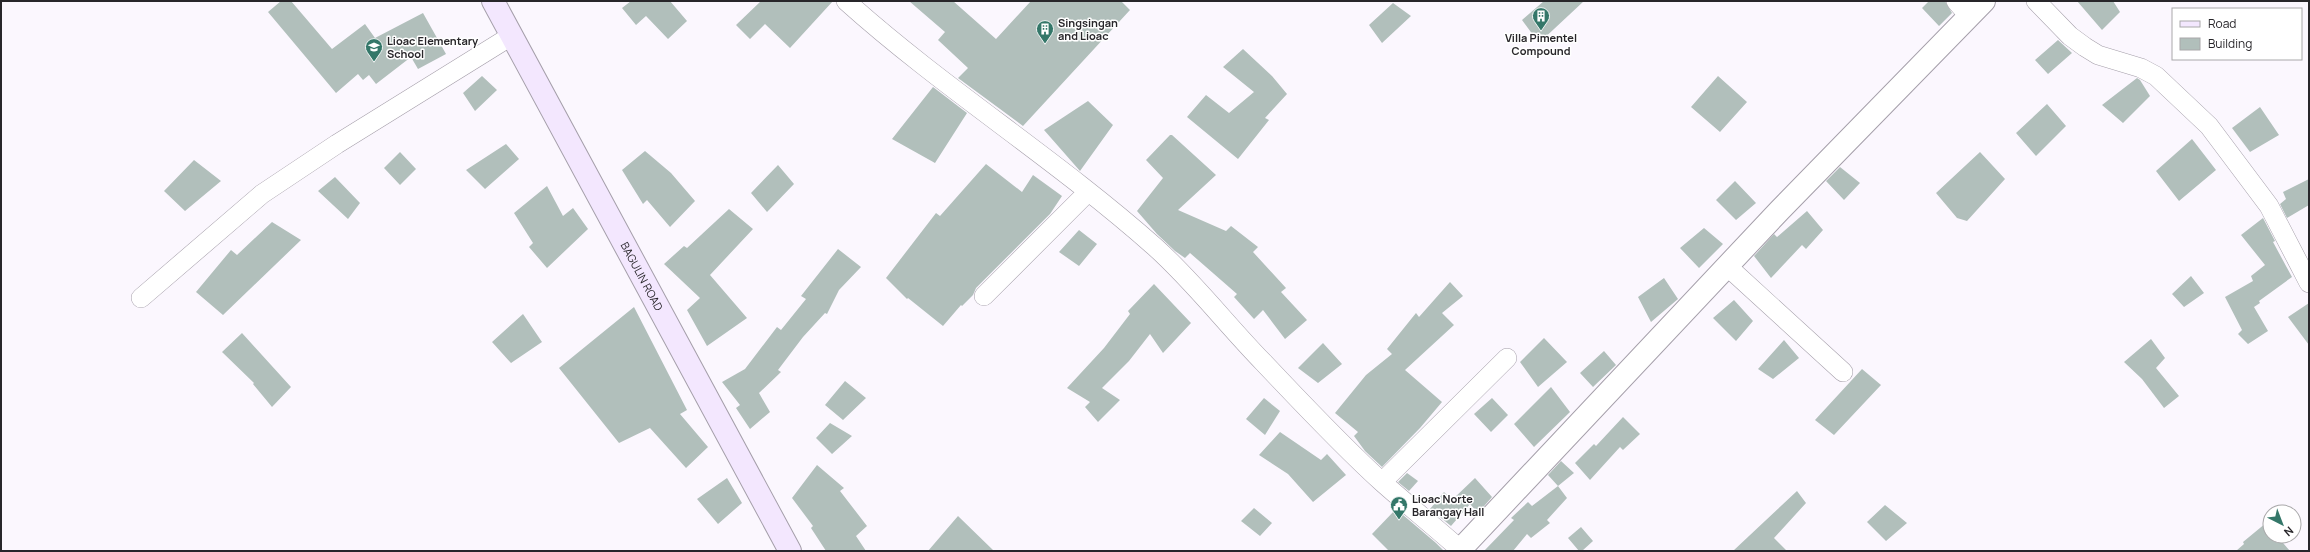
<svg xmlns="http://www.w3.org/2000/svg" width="2310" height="552" viewBox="0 0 2310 552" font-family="Manrope,sans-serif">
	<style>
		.building { fill: #b1bfbb }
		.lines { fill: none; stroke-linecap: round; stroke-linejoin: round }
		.minor-casing { stroke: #a59faa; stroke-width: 20 }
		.tertiary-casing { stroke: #a59faa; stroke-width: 24 }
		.secondary-casing { stroke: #a59faa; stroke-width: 24 }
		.minor { stroke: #fff; stroke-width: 19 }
		.tertiary { stroke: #fff; stroke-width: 22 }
		.secondary { stroke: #f3e7fe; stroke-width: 22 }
		.labels { text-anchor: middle; stroke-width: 3; stroke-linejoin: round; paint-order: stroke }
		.poi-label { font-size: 11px; font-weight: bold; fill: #28262a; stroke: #fff; text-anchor: start }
		.street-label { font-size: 11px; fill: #28262a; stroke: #fff }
	</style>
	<rect width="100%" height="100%" fill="#fbf7fe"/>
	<path class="building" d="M281 1H291L332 49 365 24 375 38 423 13 446 54 418 69 411 57 376 84 369 75 363 80 358 74 336 93 268 12Z
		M631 1H670L687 21 668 39 646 16 636 25 622 8Z
		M761 1H833L790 48 765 24 750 39 736 25Z
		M909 1H953L996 39 1031 1H1121L1130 10 1023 126 958 78 968 68 938 40 945 32Z
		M1544 1H1584L1539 43 1522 20Z
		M1929 1H1945L1952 13 1939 26 1922 8Z
		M2077 1H2113L2120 12 2102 30Z
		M1393 3 1411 16 1382 43 1369 25Z
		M2058 40 2072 53 2048 74 2035 60Z
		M1243 49 1272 76 1287 94 1265 118 1269 120 1238 159 1187 117 1206 95 1229 113 1254 92 1223 67Z
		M482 76 497 90 475 111 463 93Z
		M1718 76 1747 102 1720 132 1691 107Z
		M2137 78 2140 80 2150 96 2123 123 2102 105Z
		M933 87 967 113 935 163 892 139Z
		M1088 101 1113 125 1080 171 1044 130Z
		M2047 104 2066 126 2036 156 2016 133Z
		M2260 107 2279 135 2250 152 2232 128Z
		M1170 135H1172L1216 175 1178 210 1226 231 1231 226 1258 247 1253 252 1286 288 1281 292 1307 320 1285 339 1263 310 1254 319 1234 297 1237 294 1190 253 1185 258 1175 251 1157 234 1137 211 1163 178 1146 160Z
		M2192 139 2216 170 2179 201 2156 171Z
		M506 144 519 159 485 189 466 170Z
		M645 151 671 173 695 201 670 227 647 200 643 204 622 170Z
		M400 152 416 169 400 185 384 168Z
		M1980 152 2005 179 1967 221 1957 218 1936 193Z
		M194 160 221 181 185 211 164 191Z
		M986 164 1022 192 1033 175 1062 196 1050 214 976 288 973 295 962 306 961 305 943 326 908 298 907 299 886 278 936 213 940 216Z
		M778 165 794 184 767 212 751 193Z
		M1840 167 1860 183 1844 200 1826 181Z
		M335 177 360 203 348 219 318 191Z
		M2309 179V205L2287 218 2280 204 2286 199 2283 192Z
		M1735 181 1756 203 1736 220 1716 200Z
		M547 186 563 216 573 208 588 229 547 268 529 247 533 243 514 213Z
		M729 209 753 229 710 275 747 318 707 346 687 310 700 298 664 264 684 246 687 248Z
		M1807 211 1823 230 1806 249 1802 245 1771 278 1754 256 1774 234 1777 237Z
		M2263 218 2275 241 2273 242 2292 277 2259 301 2260 303 2254 307 2268 331 2248 344 2238 334 2242 330 2225 297 2253 281 2251 276 2265 265 2241 235Z
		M272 222 301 240 223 315 196 292 231 250 237 255Z
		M1704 228 1723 244 1699 268 1680 248Z
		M1079 230 1097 244 1079 266 1059 252Z
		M838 249 861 267 839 290 827 314 825 313 803 337 778 370 781 372 759 393 770 412 750 429 736 408 740 405 722 382 745 369 777 327 781 330 806 299 801 296Z
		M2191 276 2204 293 2184 307 2172 294Z
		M1664 278 1678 299 1651 322 1638 297Z
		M1450 282 1463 296 1442 313 1454 325 1405 370 1442 402 1420 428 1382 467 1365 451 1354 436 1358 432 1335 413 1366 375 1392 354 1387 349 1416 313 1419 317Z
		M1154 284 1191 323 1163 353 1150 334 1129 361 1102 388 1120 400 1098 422 1085 407 1090 402 1067 388 1104 348 1130 314 1128 311Z
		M1734 300 1753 321 1736 341 1713 318Z
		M2309 303V345L2288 317Z
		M634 307 687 410 680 414 708 447 686 468 650 428 619 443 559 368Z
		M523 314 542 342 511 363 492 342Z
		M242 333 291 387 272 407 253 384 254 383 222 352Z
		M1544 338 1567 362 1538 387 1520 362Z
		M2151 339 2165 358 2156 368 2179 396 2164 408 2142 379 2124 362Z
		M1784 340 1799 358 1773 379 1758 369Z
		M1323 343 1342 364 1318 383 1298 368Z
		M1604 351 1616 365 1593 387 1580 373Z
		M1862 369 1881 385 1834 435 1815 420Z
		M845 381 866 398 843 420 825 405Z
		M1551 387 1570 412 1534 447 1514 424Z
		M1264 398 1280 411 1265 435 1246 419Z
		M1492 398 1508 415 1491 432 1474 414Z
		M1623 417 1640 434 1623 450 1620 447 1590 480 1575 463 1594 444 1596 446Z
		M830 423 852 436 832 454 816 438Z
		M1280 432 1321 460 1327 454 1346 475 1313 502 1288 474 1259 455Z
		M1561 461 1574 473 1558 486 1548 475Z
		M817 465 844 488 840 491 867 526 856 536 866 551H826L811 528 813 526 792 498Z
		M1407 473 1418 481 1409 491 1398 482Z
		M727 478 742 503 718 524 697 499Z
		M1475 478 1492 497 1478 513 1470 504 1451 526 1430 509 1444 492 1452 500Z
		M1558 486 1567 498 1547 520 1550 523 1531 538 1527 534 1513 551H1484L1514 520 1511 518 1528 502 1532 506Z
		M1797 491 1806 503 1774 538 1787 551H1733Z
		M1885 505 1907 523 1886 541 1867 522Z
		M1254 508 1272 523 1260 536 1241 521Z
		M1396 509 1436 543 1444 551H1389L1372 534Z
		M958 516 994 551H928Z
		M2266 523 2270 528V536H2277L2290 551H2236L2244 544 2243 542Z
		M1581 527 1593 541 1582 551H1579L1568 538Z"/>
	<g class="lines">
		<g class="minor-casing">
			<path id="minor" d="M846 1C944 89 1056 159 1155 247 1194 282 1226 324 1263 362 1302 403 1341 445 1383 483 1409 506 1436 528 1462 551
				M1956 1 1969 16
				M2036 1 2070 36 2085 47 2098 55 2141 68 2156 76 2209 126 2269 206 2309 283
				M1727 266 1843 372
				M984 296 1088 192
				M141 298 262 194 337 144 511 36
				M1382 482 1507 358"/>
		</g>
		<g class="tertiary-casing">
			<path id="tertiary" d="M1459 551 1779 211 1984 1"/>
		</g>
		<g class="secondary-casing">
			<g id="secondary">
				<path id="s1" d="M493 1 790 551"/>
			</g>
		</g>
		<use href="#minor" class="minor"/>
		<use href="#tertiary" class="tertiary"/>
		<use href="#secondary" class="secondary"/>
	</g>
	<defs>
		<g id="building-pin" transform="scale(0.9)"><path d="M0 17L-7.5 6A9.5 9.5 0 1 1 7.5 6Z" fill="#347769" stroke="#fff"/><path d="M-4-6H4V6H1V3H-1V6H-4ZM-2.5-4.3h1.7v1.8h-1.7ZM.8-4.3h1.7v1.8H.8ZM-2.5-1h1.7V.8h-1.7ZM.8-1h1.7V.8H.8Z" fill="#fff"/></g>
		<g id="school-pin" transform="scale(0.9)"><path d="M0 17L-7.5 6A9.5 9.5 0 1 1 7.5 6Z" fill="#347769" stroke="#fff"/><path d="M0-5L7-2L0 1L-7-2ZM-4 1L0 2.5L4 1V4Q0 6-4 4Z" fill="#fff"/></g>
		<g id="civic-pin" transform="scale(0.9)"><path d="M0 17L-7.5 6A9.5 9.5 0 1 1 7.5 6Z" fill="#347769" stroke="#fff"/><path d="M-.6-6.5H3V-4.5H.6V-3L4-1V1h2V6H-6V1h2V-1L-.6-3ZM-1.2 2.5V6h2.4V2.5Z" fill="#fff"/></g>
	</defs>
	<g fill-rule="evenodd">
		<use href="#building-pin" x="1541" y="16"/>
		<use href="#building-pin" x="1045" y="29"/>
		<use href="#school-pin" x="374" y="47"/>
		<use href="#civic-pin" x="1399" y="505"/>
	</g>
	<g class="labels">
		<g class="poi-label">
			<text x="1058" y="27">Singsingan<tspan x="1058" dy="13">and Lioac</tspan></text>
			<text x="1541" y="42" text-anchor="middle">Villa Pimentel<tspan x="1541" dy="13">Compound</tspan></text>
			<text x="387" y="45">Lioac Elementary<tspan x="387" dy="13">School</tspan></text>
			<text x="1412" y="503">Lioac Norte<tspan x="1412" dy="13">Barangay Hall</tspan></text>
		</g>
		<g class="street-label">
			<text dy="4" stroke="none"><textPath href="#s1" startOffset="313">BAGULIN ROAD</textPath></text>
		</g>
	</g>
	<rect width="2310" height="552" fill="none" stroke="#28262a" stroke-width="4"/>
	<rect x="2172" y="8" width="130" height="52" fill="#ffffff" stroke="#a9a8aa"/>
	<rect x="2180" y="21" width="20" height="6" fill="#f3e7fe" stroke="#a9a8aa"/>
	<text x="2208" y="28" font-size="12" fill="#28262a">Road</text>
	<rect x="2180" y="38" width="20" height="12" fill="#b1bfbb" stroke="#a9a8aa"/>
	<text x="2208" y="48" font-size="12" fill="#28262a">Building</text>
	<g transform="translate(2282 524) rotate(138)"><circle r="19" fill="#ffffff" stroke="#a9a8aa"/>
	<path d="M0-3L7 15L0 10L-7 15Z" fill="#347769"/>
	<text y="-6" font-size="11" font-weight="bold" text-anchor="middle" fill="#28262a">N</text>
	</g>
</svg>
